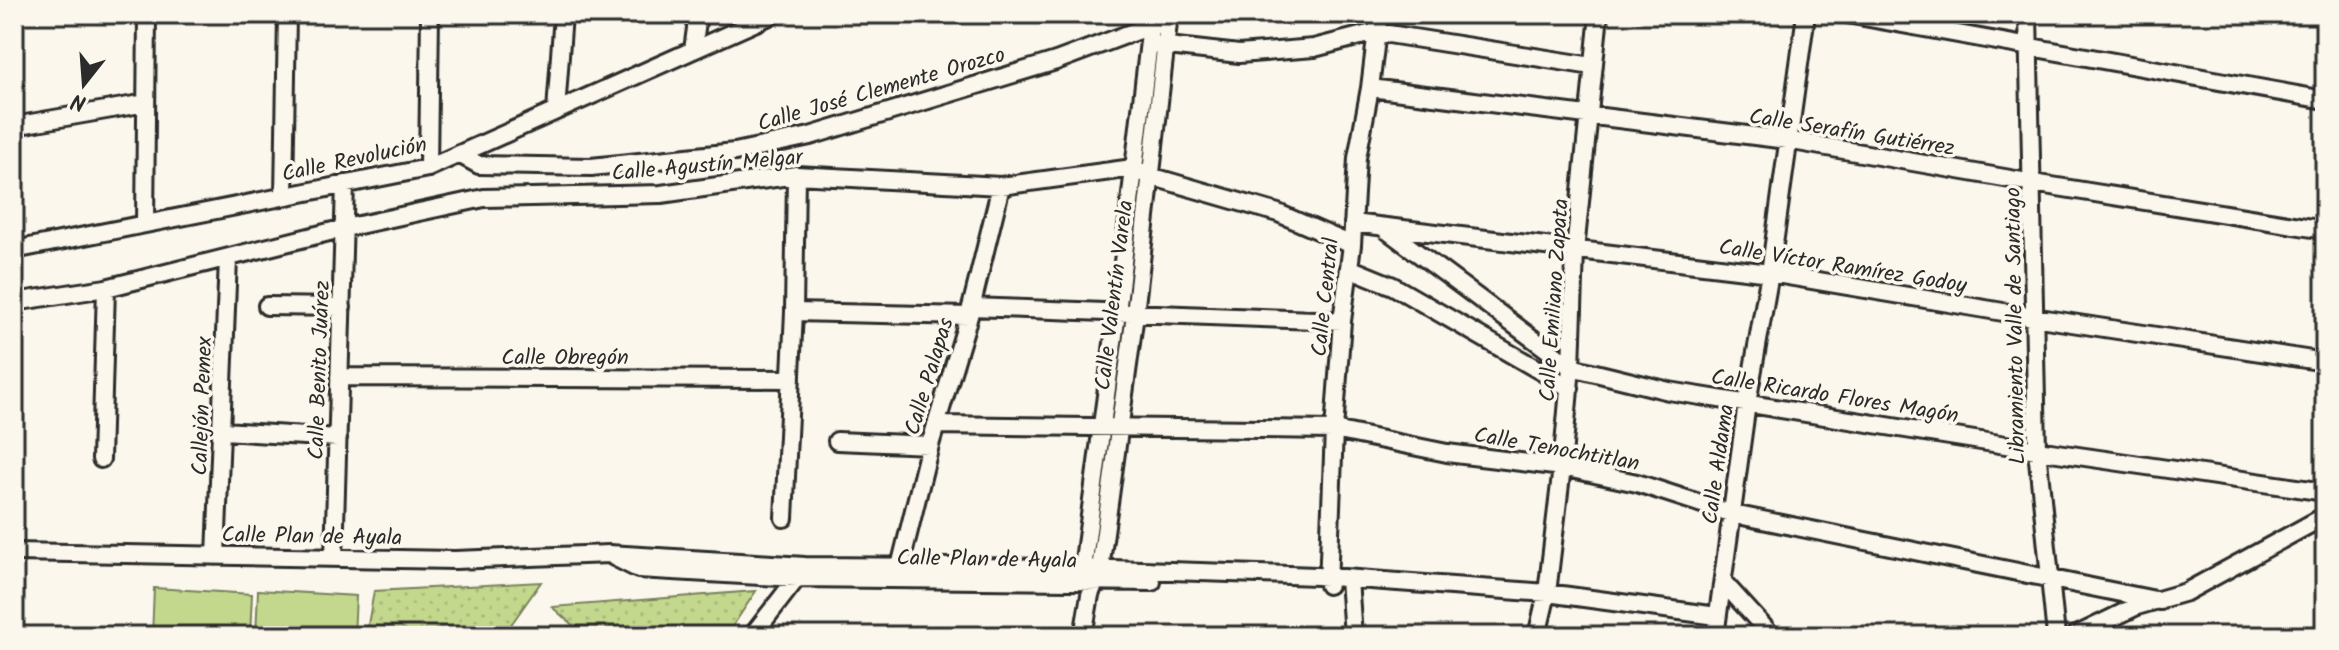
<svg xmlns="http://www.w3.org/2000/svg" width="2339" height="650" viewBox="0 0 2339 650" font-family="Kalam,sans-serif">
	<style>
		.green { fill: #c3d88d; stroke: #77825c; stroke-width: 2 }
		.park { fill: url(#park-dots); stroke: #77825c; stroke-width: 2 }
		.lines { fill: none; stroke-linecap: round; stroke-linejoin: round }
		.minor-casing { stroke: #2b2b2b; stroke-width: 22 }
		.minor { stroke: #fbf7ec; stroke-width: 16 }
		.labels { text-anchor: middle; stroke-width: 7; stroke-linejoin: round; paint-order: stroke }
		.street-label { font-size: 22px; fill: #2b2b2b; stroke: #fbf7ec }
	</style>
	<defs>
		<pattern id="park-dots" width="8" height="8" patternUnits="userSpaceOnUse" patternTransform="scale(2)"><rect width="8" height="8" fill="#c3d88d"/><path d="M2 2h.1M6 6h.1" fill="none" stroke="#a8ba7a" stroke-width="1.8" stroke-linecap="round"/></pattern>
	</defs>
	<rect width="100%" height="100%" fill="#fbf7ec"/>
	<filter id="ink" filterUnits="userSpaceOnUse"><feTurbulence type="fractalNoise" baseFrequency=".0125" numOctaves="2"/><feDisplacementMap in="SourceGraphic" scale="16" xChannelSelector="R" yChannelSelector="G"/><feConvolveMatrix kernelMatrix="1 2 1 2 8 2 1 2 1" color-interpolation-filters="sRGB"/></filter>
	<g filter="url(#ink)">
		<path class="green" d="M154 588 252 594 250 636H152Z
			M258 590 356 596 354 636H256Z"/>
		<path class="park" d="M541 582 503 636H366L374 591Z
			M756 591 726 636H585L552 607Z"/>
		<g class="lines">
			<g class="minor-casing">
				<path id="minor" d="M1847 14 2325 100
					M2028 14 2037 450 2056 636
					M1159 45 1239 54 1314 48 1376 32 1592 66
					M693 50 698 14
					M1370 88 1787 140 2033 183 2325 230
					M556 111 563 14
					M14 126 146 103
					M459 154 479 165 591 167 735 152 810 136 1056 61 1152 25 1168 22
					M428 168 430 14
					M284 196 287 14
					M1353 223 1770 273 2033 317 2325 362
					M145 224 147 14
					M1384 228 1571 367 1669 391 2037 450 2325 492
					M14 250 428 168 774 14
					M1349 268 1393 286 1570 388
					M14 302 106 288 345 228 484 198 661 194 796 175 1001 186 1133 168 1150 176 1278 213 1352 245
					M267 306 342 307
					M971 307 1342 321
					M794 312 969 316
					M339 377 791 379
					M936 425 1334 430 1447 453 1562 467 1637 483 1733 514 2160 601
					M222 431 338 438
					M837 441 930 445
					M101 459 106 288
					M784 518 794 312 796 175
					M14 552 455 560 609 554 805 566 1083 568 1317 576 1547 593 1717 616
					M216 556 228 259
					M614 557 638 569 797 578 1152 582
					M334 558 345 184
					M898 575 930 445 969 316 1001 186
					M1084 576 1083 568 1117 313 1152 16
					M1349 579 1353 636
					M1723 582 1772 636
					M1328 585 1334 430 1342 321 1352 245 1357 158 1370 88 1379 14
					M752 636 800 574
					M1083 636 1090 595 1100 569 1135 314 1169 14
					M1537 636 1547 593 1562 467 1571 367 1575 251 1599 14
					M1715 636 1747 403 1770 273 1806 14
					M2075 636 2137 606 2186 592 2325 516
					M2312 636 2325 634"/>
			</g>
			<use href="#minor" class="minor"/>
		</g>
	</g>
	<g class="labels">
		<g class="street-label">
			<text transform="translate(881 88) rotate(-16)" y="8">Calle José Clemente Orozco</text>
			<text transform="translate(1852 131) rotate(9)" y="8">Calle Serafín Gutiérrez</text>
			<text transform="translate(354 158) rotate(-12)" y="8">Calle Revolución</text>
			<text transform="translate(707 164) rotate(-5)" y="8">Calle Agustín Melgar</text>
			<text transform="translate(1843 265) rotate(9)" y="8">Calle Víctor Ramírez Godoy</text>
			<text transform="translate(1113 295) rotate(-83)" y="8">Calle Valentín Varela</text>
			<text transform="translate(1324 297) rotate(-84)" y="8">Calle Central</text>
			<text transform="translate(1553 300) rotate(-86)" y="8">Calle Emiliano Zapata</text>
			<text transform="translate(2014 326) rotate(-91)" y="8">Libramiento Valle de Santiago</text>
			<text x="565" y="364">Calle Obregón</text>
			<text transform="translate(318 370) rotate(-88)" y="8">Calle Benito Juárez</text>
			<text transform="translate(928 376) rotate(-73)" y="8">Calle Palapas</text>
			<text transform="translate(1835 395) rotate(9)" y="8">Calle Ricardo Flores Magón</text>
			<text transform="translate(201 406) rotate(-88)" y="8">Callejón Pemex</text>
			<text transform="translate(1557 448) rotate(10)" y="8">Calle Tenochtitlan</text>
			<text transform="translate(1717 464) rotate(-82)" y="8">Calle Aldama</text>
			<text transform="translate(312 535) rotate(1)" y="8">Calle Plan de Ayala</text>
			<text transform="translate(987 558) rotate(1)" y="8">Calle Plan de Ayala</text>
		</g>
	</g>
	<rect width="2339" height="650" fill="none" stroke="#fbf7ec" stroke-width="48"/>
	<rect x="24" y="24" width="2291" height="602" fill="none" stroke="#2b2b2b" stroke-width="3" filter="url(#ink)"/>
	<g transform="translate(84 84) rotate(197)" stroke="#fbf7ec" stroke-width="6" paint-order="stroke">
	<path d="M0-6L14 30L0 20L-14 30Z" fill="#2b2b2b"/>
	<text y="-12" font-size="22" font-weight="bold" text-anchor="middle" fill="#2b2b2b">N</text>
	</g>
</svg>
